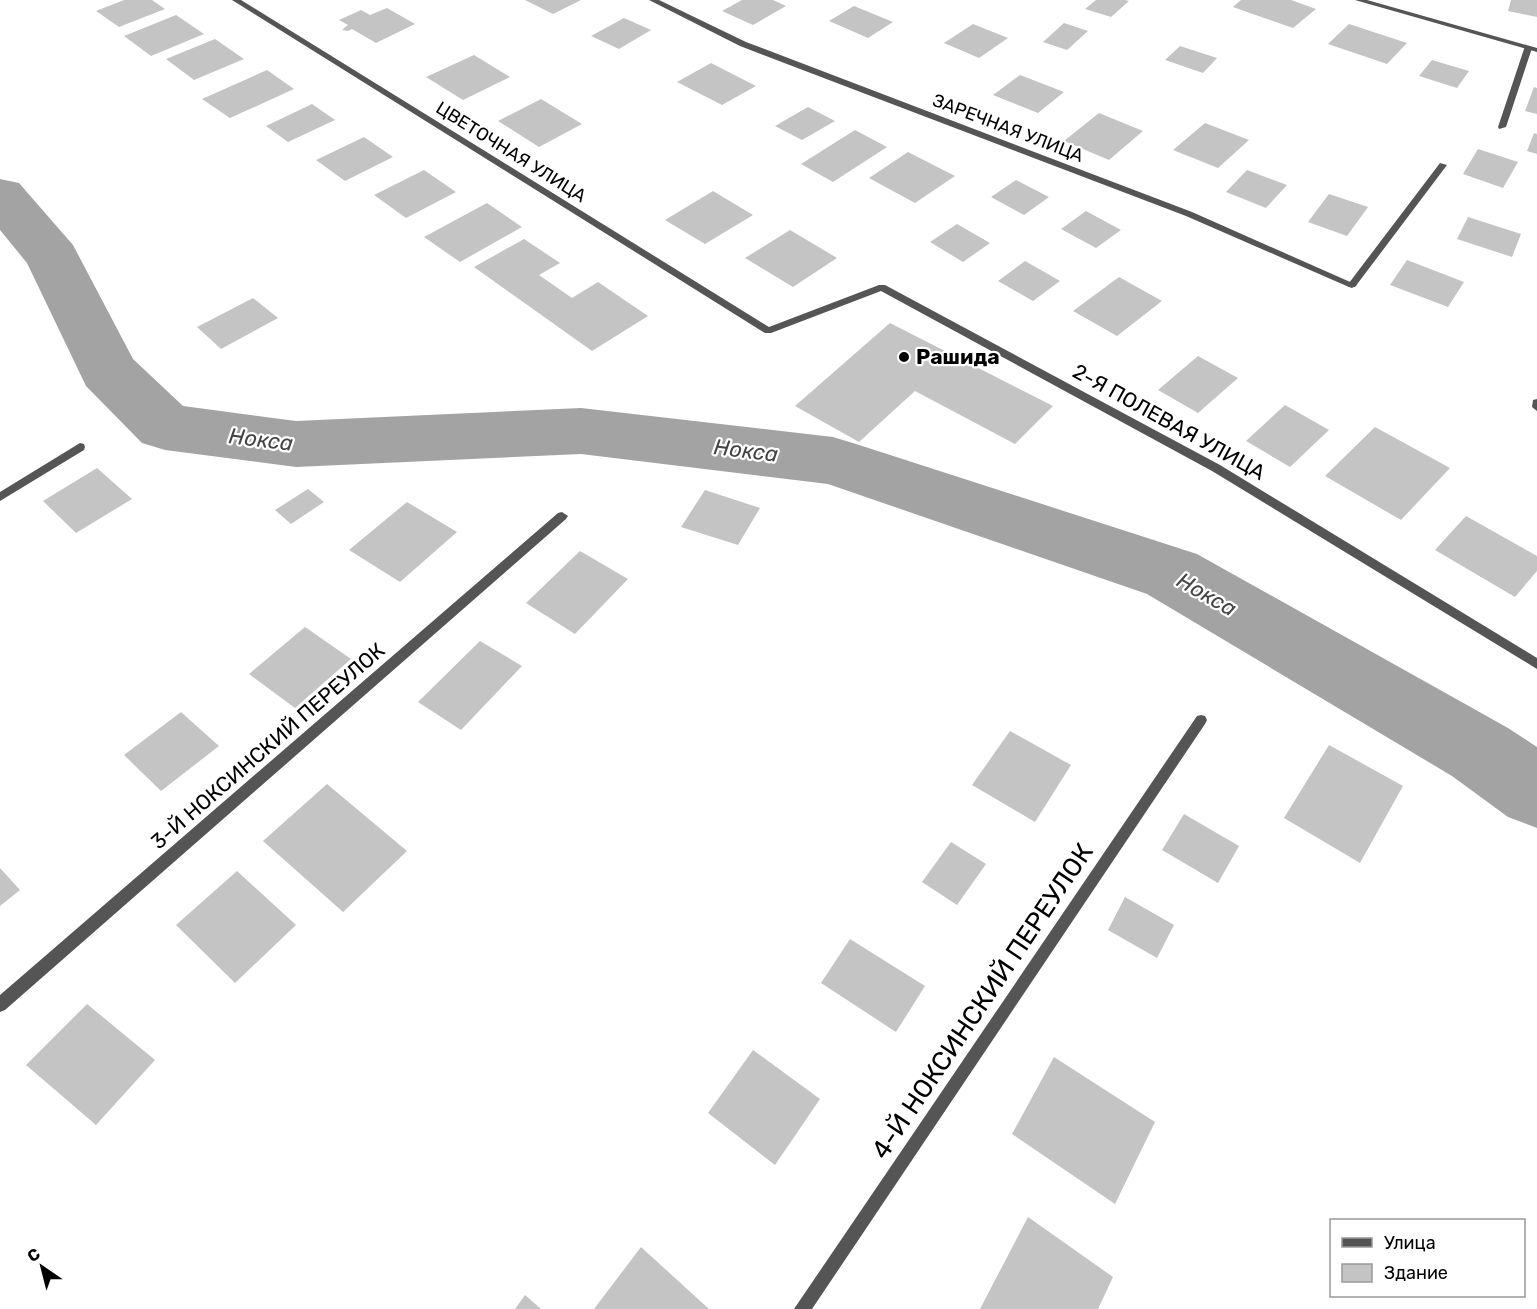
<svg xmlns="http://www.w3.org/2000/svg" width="1537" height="1309" viewBox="0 0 1537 1309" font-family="Rubik,sans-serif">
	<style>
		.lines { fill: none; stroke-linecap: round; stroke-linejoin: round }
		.river { fill: #a3a3a3; fill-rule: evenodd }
		.building { fill: #c4c4c4 }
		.lane { fill: #555; fill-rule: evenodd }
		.street { fill: #555; fill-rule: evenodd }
		.poi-dot { fill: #000; stroke: #fff; stroke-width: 2 }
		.labels { text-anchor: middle; stroke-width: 4.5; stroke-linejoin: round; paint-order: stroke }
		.far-street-label { font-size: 18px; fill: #000; stroke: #fff }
		.poi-label { font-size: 21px; font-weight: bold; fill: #000; stroke: #fff; text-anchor: start }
		.street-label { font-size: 21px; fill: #000; stroke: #fff }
		.water-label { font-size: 22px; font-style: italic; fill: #444; stroke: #fff }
		.near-street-label { font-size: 26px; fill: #000; stroke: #fff }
	</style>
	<rect width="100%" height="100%" fill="#fff"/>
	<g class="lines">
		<path class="river" d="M0 179 19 183 73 245 133 359 183 406 296 421 581 408 833 437 856 444 1197 554 1508 728 1537 747V828L1508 817 1452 776 1147 594 828 484 581 454 296 467 165 450 142 443 86 386 27 263 0 230Z"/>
	</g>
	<path class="building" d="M124 0H152L165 9 119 27 96 11Z
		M525 0H581L553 14Z
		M742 0H773L786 6 753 25 722 11Z
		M1096 0H1125L1129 1 1111 17 1085 9Z
		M1241 0H1291L1316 9 1293 28 1233 7Z
		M1511 0H1537V17L1508 11Z
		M854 6 893 22 868 38 829 21Z
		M387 8 415 24 376 43 352 29 348 31 342 30 348 25 339 20 361 10 370 15Z
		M176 15 204 34 151 56 124 36Z
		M624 18 651 30 619 49 591 36Z
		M1064 23 1088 31 1067 50 1043 42Z
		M973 24 1008 38 979 58 944 43Z
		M1349 24 1407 43 1387 64 1328 44Z
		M215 39 244 59 194 80 166 59Z
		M1180 46 1217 58 1203 73 1165 60Z
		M474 55 510 77 463 100 426 77Z
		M1432 60 1469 71 1457 88 1419 76Z
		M711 63 756 86 722 105 677 82Z
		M267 70 294 89 230 118 202 99Z
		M1020 75 1064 92 1038 113 993 95Z
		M1534 87 1537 88V114L1525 111Z
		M541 99 582 124 539 147 498 121Z
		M312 104 335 120 288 142 266 126Z
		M808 107 835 121 802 140 775 126Z
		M1099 113 1143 131 1109 160 1064 141Z
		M1205 123 1249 140 1218 168 1173 150Z
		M855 130 887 147 833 182 801 164Z
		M1534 133 1537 134V154L1527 151Z
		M364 137 393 157 345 181 316 160Z
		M1478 149 1518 162 1503 188 1463 174Z
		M908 152 955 176 915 203 869 178Z
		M424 170 456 192 406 218 374 195Z
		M1247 170 1287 185 1266 208 1226 192Z
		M1016 180 1049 197 1024 215 991 197Z
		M713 191 753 215 705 244 665 220Z
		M1329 194 1368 207 1347 236 1308 222Z
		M487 203 522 227 460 262 424 237Z
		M1086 211 1121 230 1096 248 1061 229Z
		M1468 217 1521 234 1512 257 1457 239Z
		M957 224 990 243 963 262 930 242Z
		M790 230 837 258 793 287 745 258Z
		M524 239 560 263 539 275 572 298 598 282 648 316 592 351 474 267Z
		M1407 260 1464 282 1448 307 1390 285Z
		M1025 261 1060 281 1033 301 998 281Z
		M1119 277 1162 301 1117 336 1073 311Z
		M253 298 278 318 221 349 197 327Z
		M890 323 1053 406 1015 444 915 391 859 442 795 406Z
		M1198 356 1238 378 1198 413 1158 390Z
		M1285 405 1329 430 1290 467 1246 441Z
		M1375 427 1450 468 1401 520 1325 476Z
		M97 468 132 499 76 533 43 501Z
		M308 489 324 502 291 524 275 510Z
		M705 490 760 508 738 545 681 527Z
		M407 502 457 532 400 582 349 550Z
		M1466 516 1537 556V571L1515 597 1435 550Z
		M580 551 628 579 575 634 526 603Z
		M305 627 351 659 295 708 249 674Z
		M480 641 522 666 461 730 418 702Z
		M181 712 219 746 161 791 124 755Z
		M1010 731 1071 765 1035 822 972 785Z
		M1329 745 1403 786 1360 863 1284 818Z
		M327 784 407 851 343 912 263 841Z
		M1184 814 1239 846 1218 883 1162 850Z
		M951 842 986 864 957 905 922 882Z
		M0 868 20 890 0 906Z
		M237 871 296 925 235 983 176 925Z
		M1125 897 1174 925 1157 958 1108 930Z
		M850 939 925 986 896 1032 821 983Z
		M87 1004 155 1060 96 1125 26 1065Z
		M753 1050 820 1099 775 1165 708 1113Z
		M1054 1057 1155 1122 1115 1204 1012 1134Z
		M1028 1217 1113 1277 1098 1309H980Z
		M641 1247 709 1309H594Z
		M525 1295 541 1309H515Z"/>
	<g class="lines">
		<path class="lane" d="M1525 46 1532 48 1506 127 1499 129 1498 127Z
			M1440 163 1447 165 1355 287H1349V283Z"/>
		<path class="street" d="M232 0H241L769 327 879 285H885L1220 465 1537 658V669L1212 471 881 291 771 333H765Z
			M649 0H659L746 42 1192 212 1357 285 1352 288 1349 287 1186 216 740 46Z
			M1355 0H1367L1537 48V52Z
			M1537 399V411L1532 407 1533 400Z
			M80 443 84 444 85 447 84 450 0 501V492Z
			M562 512 568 516 566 519 5 1010 0 1012V995L558 513Z
			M1201 715 1205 716 1207 720 1205 724 812 1309H794L1197 716Z"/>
	</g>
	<circle class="poi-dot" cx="904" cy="357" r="6"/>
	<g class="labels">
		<g class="far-street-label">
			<text transform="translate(1008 128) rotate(21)" y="6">ЗАРЕЧНАЯ УЛИЦА</text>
			<text transform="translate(511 152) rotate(32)" y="6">ЦВЕТОЧНАЯ УЛИЦА</text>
		</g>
		<g class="poi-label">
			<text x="916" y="364">Рашида</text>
		</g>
		<g class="street-label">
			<text transform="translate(1169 422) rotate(29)" y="7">2-Я ПОЛЕВАЯ УЛИЦА</text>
			<text transform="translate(268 746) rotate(-41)" y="7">3-Й НОКСИНСКИЙ ПЕРЕУЛОК</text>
		</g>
		<g class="water-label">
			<text transform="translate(261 439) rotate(7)" y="8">Нокса</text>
			<text transform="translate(746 450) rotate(7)" y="8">Нокса</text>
			<text transform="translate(1207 594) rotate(30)" y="8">Нокса</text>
		</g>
		<g class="near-street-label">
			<text transform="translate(982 1001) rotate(-56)" y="9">4-Й НОКСИНСКИЙ ПЕРЕУЛОК</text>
		</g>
	</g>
	<rect x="1330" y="1219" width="195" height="78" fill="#ffffff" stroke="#999999" stroke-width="1.5"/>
	<rect x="1342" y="1238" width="30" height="9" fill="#555555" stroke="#999999" stroke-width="1.5"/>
	<text x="1384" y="1249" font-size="18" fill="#000000">Улица</text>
	<rect x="1342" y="1264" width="30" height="18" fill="#c4c4c4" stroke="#999999" stroke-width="1.5"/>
	<text x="1384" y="1279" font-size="18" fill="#000000">Здание</text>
	<g transform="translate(42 1267) rotate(325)" stroke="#ffffff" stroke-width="4.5" paint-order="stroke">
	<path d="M0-4.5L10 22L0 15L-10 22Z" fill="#000000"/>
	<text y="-9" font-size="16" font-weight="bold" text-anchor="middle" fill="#000000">С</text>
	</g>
</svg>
